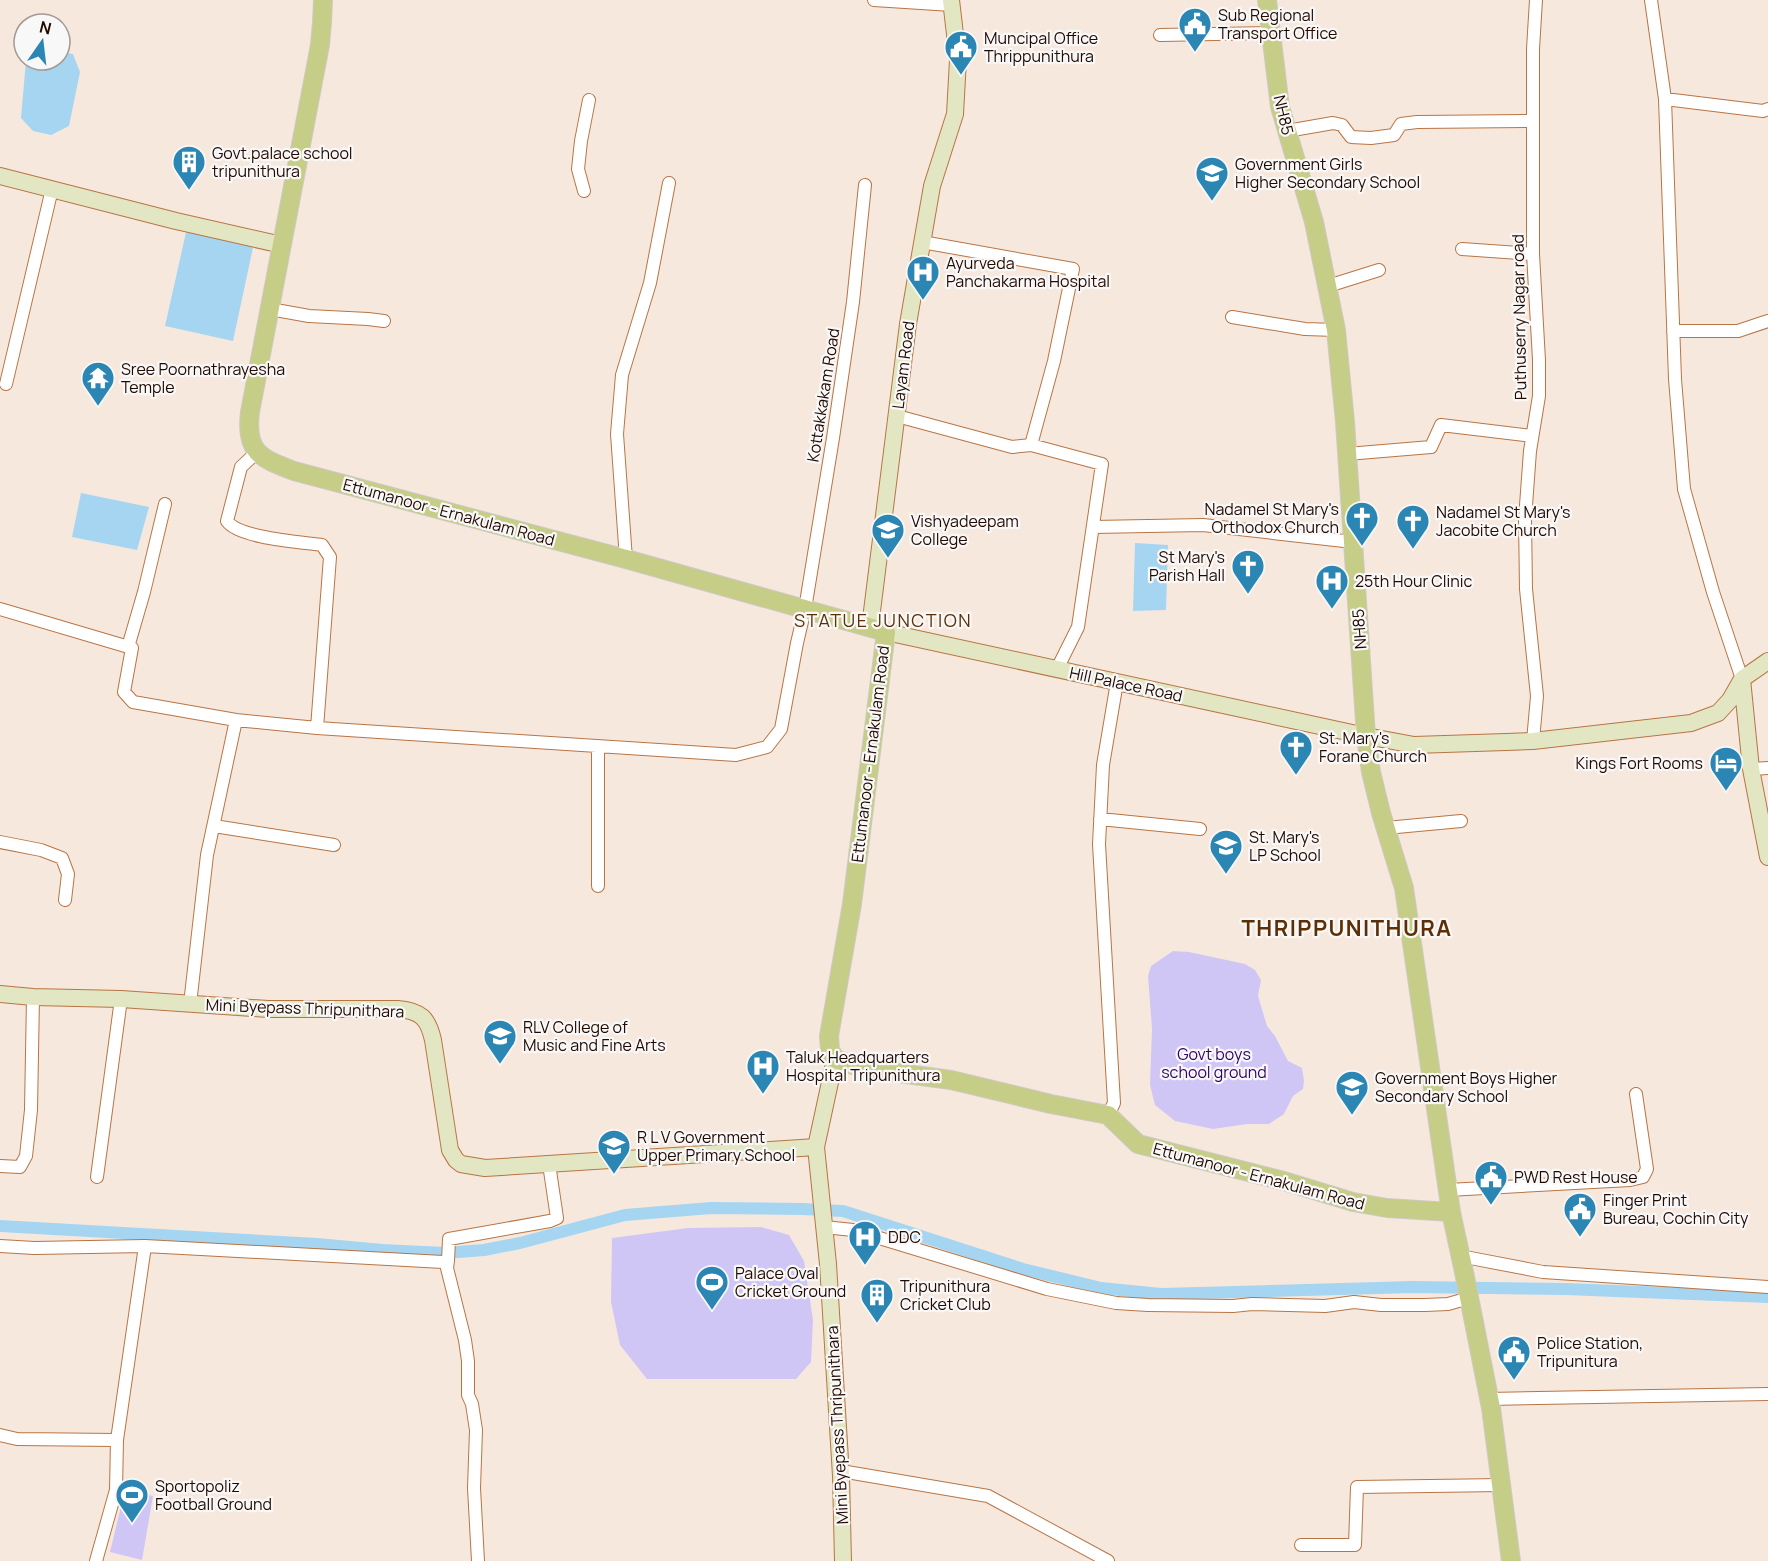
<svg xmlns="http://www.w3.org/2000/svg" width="1768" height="1561" viewBox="0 0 1768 1561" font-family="Manrope,sans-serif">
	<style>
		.green { fill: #d0c6f5 }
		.water { fill: #a6d5f1 }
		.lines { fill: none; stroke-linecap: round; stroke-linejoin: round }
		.canal { stroke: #a6d5f1; stroke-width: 12 }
		.street-casing { stroke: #b87544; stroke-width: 14 }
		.secondary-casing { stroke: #b87544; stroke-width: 18 }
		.primary-casing { stroke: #cfc9c7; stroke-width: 20 }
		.street { stroke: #fff; stroke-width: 12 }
		.secondary { stroke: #e2e6c2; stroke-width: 16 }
		.primary { stroke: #c5cd86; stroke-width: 18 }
		.labels { text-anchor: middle; stroke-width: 4.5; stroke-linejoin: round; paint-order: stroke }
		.poi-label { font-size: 16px; fill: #230a00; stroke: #f8f8f8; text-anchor: start }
		.street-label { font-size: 16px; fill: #230a00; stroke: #f8f8f8 }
		.park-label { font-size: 16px; fill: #330369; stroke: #f8f8f8 }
		.neighbourhood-label { font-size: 18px; letter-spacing: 1.5px; fill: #5e2f04; stroke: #f8f8f8 }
		.district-label { font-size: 22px; font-weight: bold; letter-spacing: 1.5px; fill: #5e2f04; stroke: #f8f8f8 }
	</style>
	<rect width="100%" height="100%" fill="#f7e8de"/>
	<path class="green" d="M1173 951 1189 952 1245 964 1255 970 1261 980 1258 996 1267 1026 1275 1036 1288 1061 1302 1068 1304 1081 1303 1089 1293 1096 1284 1114 1269 1124H1247L1213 1129 1175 1121 1155 1105 1150 1085 1152 1029 1148 976 1151 966Z
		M761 1227 789 1235 804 1261 813 1320 811 1362 796 1379H647L620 1345 611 1302 612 1238 688 1228Z
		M125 1490 153 1496 142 1560 110 1552Z"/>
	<path class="water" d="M60 52 73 54 80 72 69 126 51 135 33 131 21 118 26 60H60Z
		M187 228 254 243 233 341 165 326Z
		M81 493 149 507 137 550 72 537Z
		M1135 543 1168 545 1166 610 1133 611Z"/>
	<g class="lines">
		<path class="canal" d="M0 1226 317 1244 382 1250 445 1253 484 1250 520 1243 625 1215 711 1208 802 1209 843 1211 1023 1269 1101 1288 1161 1294 1412 1287 1565 1289 1768 1297"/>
		<g class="street-casing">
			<path id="street" d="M874 0 952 5
				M1651 0 1665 99 1675 379 1684 489 1713 592 1742 679
				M1160 35 1271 33
				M1665 99 1763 111 1768 109
				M1287 131 1333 123 1342 125 1351 137 1371 138 1394 135 1401 124 1417 122 1533 121
				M584 191 578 169 581 141 589 100
				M922 242 1073 269 1054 361 1031 445 1102 464 1078 627 1057 669
				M1462 249 1533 254
				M1328 286 1379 270
				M270 309 309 316 368 319 384 321
				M1232 317 1305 329 1336 330
				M1673 331H1738L1768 321
				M6 384 52 189
				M897 416 1012 447 1031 445
				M257 452 241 467 227 521C238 538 301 542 322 545L330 557 317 728
				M1347 454 1431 447 1441 425 1532 436
				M1093 527 1203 525 1353 542
				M626 559 617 434 622 375 650 283 669 183
				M0 609 132 648 124 692 133 702 236 720 317 728 736 755 767 747 781 729 797 643 805 609 833 438 853 302 865 185
				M128 647 144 592 165 504
				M1533 741 1537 696 1526 589 1525 519 1530 451 1539 396V360L1533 254V49L1536 0
				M598 746V886
				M1751 769 1768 768
				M1100 819 1200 829
				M214 826 334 845
				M1386 828 1461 821
				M0 842 41 850 62 858 68 874 65 900
				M190 1004 207 855 236 720
				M1108 1115 1114 1103 1099 844 1103 765 1117 682
				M0 1166 20 1167 26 1156 31 1110 33 997
				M97 1177 121 999
				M1448 1190 1630 1180 1643 1177 1647 1169 1636 1094
				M824 1227 853 1230 1047 1289 1116 1303 1148 1305 1233 1306 1252 1304 1325 1306 1354 1302 1381 1305H1425L1448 1304 1469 1298
				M0 1246 34 1248 145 1246
				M1460 1256 1543 1272 1768 1287
				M448 1261 447 1268 465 1340 468 1361V1395L472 1404 476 1430 474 1488 478 1561
				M1489 1399 1768 1394
				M0 1435 17 1439 117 1440
				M841 1471 988 1496 1108 1561
				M1301 1545H1355L1357 1487 1502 1485
				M96 1561 116 1490 117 1440 145 1246 443 1262 448 1261 449 1239 550 1221 557 1218 549 1164"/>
		</g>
		<g class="secondary-casing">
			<path id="secondary" d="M0 176 176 221 282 245
				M870 627 908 324 932 186 955 114 958 60 951 0
				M886 632 1366 736 1414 745 1506 742 1533 741 1691 723 1718 713 1730 700 1742 679 1768 661
				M1742 679 1751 769 1768 857
				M0 994 33 997 121 999 268 1009H398C421 1011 428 1018 433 1040L450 1150 456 1160 461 1164 485 1168 816 1147
				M835 1059 816 1147 828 1264 841 1476 843 1561"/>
		</g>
		<g class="primary-casing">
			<path id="primary" d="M323 0 322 22 320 45 250 412C245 452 260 458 294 471L626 559 886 632 852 904 829 1036 830 1050 835 1059 862 1068 951 1080 1051 1104 1108 1115 1138 1144 1284 1181 1353 1202 1387 1208 1451 1212
				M1267 0 1280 107 1314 222 1336 330 1345 422 1366 736 1371 772 1381 813 1404 888 1451 1212 1464 1272 1491 1408 1511 1561"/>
		</g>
		<use href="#street" class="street"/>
		<use href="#secondary" class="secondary"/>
		<use href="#primary" class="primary"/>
	</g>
	<defs>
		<g id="civic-pin" transform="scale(1.725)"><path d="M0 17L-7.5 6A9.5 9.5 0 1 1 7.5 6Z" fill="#2c86b4" stroke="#f8f8f8"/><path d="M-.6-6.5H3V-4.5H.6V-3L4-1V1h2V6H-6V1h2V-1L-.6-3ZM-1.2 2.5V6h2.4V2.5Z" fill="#fff"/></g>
		<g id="building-pin" transform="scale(1.725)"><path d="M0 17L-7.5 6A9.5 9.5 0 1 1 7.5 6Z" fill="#2c86b4" stroke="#f8f8f8"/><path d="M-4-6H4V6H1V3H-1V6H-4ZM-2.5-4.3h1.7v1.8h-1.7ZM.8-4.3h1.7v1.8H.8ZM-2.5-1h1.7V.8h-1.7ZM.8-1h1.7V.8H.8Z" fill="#fff"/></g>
		<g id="school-pin" transform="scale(1.725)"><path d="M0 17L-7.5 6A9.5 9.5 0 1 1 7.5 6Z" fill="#2c86b4" stroke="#f8f8f8"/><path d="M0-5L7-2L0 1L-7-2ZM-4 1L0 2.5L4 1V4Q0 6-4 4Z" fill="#fff"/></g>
		<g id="hospital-pin" transform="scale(1.725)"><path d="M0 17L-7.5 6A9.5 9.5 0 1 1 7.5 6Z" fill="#2c86b4" stroke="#f8f8f8"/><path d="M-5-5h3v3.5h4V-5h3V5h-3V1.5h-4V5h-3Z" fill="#fff"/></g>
		<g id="temple-pin" transform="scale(1.725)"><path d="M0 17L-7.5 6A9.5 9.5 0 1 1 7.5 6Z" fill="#2c86b4" stroke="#f8f8f8"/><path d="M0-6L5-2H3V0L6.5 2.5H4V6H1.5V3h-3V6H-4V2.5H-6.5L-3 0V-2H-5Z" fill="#fff"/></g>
		<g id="church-pin" transform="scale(1.725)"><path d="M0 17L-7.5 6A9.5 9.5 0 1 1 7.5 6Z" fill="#2c86b4" stroke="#f8f8f8"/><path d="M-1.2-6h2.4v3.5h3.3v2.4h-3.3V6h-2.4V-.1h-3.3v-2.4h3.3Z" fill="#fff"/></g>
		<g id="university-pin" transform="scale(1.725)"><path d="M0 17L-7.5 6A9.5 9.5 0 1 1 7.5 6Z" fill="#2c86b4" stroke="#f8f8f8"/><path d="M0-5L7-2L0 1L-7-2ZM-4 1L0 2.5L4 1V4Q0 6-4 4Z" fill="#fff"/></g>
		<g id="hotel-pin" transform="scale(1.725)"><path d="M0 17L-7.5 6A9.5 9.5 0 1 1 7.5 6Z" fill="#2c86b4" stroke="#f8f8f8"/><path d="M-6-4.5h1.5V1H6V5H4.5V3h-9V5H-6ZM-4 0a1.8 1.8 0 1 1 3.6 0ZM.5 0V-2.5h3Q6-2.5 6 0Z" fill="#fff"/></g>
		<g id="stadium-pin" transform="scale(1.725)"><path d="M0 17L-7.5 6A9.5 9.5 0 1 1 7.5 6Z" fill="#2c86b4" stroke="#f8f8f8"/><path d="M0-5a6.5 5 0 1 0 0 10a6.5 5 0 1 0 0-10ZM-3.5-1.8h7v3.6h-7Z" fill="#fff"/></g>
	</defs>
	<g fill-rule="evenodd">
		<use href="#civic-pin" x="1195" y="24"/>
		<use href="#civic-pin" x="961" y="47"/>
		<use href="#building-pin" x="189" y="162"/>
		<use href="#school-pin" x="1212" y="173"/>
		<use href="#hospital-pin" x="923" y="272"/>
		<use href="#temple-pin" x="98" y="378"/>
		<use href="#church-pin" x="1362" y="518"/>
		<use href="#church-pin" x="1413" y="521"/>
		<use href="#university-pin" x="888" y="530"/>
		<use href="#church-pin" x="1248" y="566"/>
		<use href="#hospital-pin" x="1332" y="581"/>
		<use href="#church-pin" x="1296" y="747"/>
		<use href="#hotel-pin" x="1726" y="763"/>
		<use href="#school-pin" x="1226" y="846"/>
		<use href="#university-pin" x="500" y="1036"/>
		<use href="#hospital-pin" x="763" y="1066"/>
		<use href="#school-pin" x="1352" y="1087"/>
		<use href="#school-pin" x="614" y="1146"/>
		<use href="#civic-pin" x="1491" y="1177"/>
		<use href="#civic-pin" x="1580" y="1209"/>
		<use href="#hospital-pin" x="865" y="1237"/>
		<use href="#stadium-pin" x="712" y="1282"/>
		<use href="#building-pin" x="877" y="1295"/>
		<use href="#civic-pin" x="1514" y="1352"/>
		<use href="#stadium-pin" x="132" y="1495"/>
	</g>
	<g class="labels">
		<g class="poi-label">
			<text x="1218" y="21">Sub Regional<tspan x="1218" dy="18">Transport Office</tspan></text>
			<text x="984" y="44">Muncipal Office<tspan x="984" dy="18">Thrippunithura</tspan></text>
			<text x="212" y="159">Govt.palace school<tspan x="212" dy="18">tripunithura</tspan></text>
			<text x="1235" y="170">Government Girls<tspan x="1235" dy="18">Higher Secondary School</tspan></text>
			<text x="946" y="269">Ayurveda<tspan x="946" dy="18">Panchakarma Hospital</tspan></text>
			<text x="121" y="375">Sree Poornathrayesha<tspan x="121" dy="18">Temple</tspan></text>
			<text x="1339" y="515" text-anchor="end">Nadamel St Mary's<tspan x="1339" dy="18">Orthodox Church</tspan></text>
			<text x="1436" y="518">Nadamel St Mary's<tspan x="1436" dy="18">Jacobite Church</tspan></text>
			<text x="911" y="527">Vishyadeepam<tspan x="911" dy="18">College</tspan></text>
			<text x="1225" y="563" text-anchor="end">St Mary's<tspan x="1225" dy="18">Parish Hall</tspan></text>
			<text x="1355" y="587">25th Hour Clinic</text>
			<text x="1319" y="744">St. Mary's<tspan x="1319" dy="18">Forane Church</tspan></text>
			<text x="1703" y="769" text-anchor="end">Kings Fort Rooms</text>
			<text x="1249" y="843">St. Mary's<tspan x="1249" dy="18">LP School</tspan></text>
			<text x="523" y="1033">RLV College of<tspan x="523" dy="18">Music and Fine Arts</tspan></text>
			<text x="786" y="1063">Taluk Headquarters<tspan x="786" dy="18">Hospital Tripunithura</tspan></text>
			<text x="1375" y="1084">Government Boys Higher<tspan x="1375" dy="18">Secondary School</tspan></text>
			<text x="637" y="1143">R L V Government<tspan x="637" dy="18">Upper Primary School</tspan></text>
			<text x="1514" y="1183">PWD Rest House</text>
			<text x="1603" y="1206">Finger Print<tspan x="1603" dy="18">Bureau, Cochin City</tspan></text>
			<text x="888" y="1243">DDC</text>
			<text x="735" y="1279">Palace Oval<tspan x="735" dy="18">Cricket Ground</tspan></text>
			<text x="900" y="1292">Tripunithura<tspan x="900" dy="18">Cricket Club</tspan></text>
			<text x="1537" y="1349">Police Station,<tspan x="1537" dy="18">Tripunitura</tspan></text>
			<text x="155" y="1492">Sportopoliz<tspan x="155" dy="18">Football Ground</tspan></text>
		</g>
		<g class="street-label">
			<text transform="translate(1284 115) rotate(77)" y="6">NH85</text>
			<text transform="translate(1519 317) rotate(-91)" y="6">Puthuserry Nagar road</text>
			<text transform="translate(903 365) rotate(-83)" y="6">Layam Road</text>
			<text transform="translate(823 395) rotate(-81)" y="6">Kottakkakam Road</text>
			<text transform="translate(449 512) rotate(15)" y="6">Ettumanoor - Ernakulam Road</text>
			<text transform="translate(1359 629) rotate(-94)" y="6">NH85</text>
			<text transform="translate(1126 684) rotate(12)" y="6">Hill Palace Road</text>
			<text transform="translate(870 754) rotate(-83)" y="6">Ettumanoor - Ernakulam Road</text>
			<text transform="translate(305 1008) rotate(2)" y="6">Mini Byepass Thripunithara</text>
			<text transform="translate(1259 1176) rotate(15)" y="6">Ettumanoor - Ernakulam Road</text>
			<text transform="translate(837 1425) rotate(-93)" y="6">Mini Byepass Thripunithara</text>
		</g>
		<g class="park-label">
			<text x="1214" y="1060">Govt boys<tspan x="1214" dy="18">school ground</tspan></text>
		</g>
		<g class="neighbourhood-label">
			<text x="883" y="627">STATUE JUNCTION</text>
		</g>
		<g class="district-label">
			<text x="1347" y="936">THRIPPUNITHURA</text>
		</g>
	</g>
	<g transform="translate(42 42) rotate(14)"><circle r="28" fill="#f8f8f8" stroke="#a39995" stroke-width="1.5"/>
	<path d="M0-4.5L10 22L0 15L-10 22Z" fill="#2c86b4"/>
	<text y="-9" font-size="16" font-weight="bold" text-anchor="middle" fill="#230a00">N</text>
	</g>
</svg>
